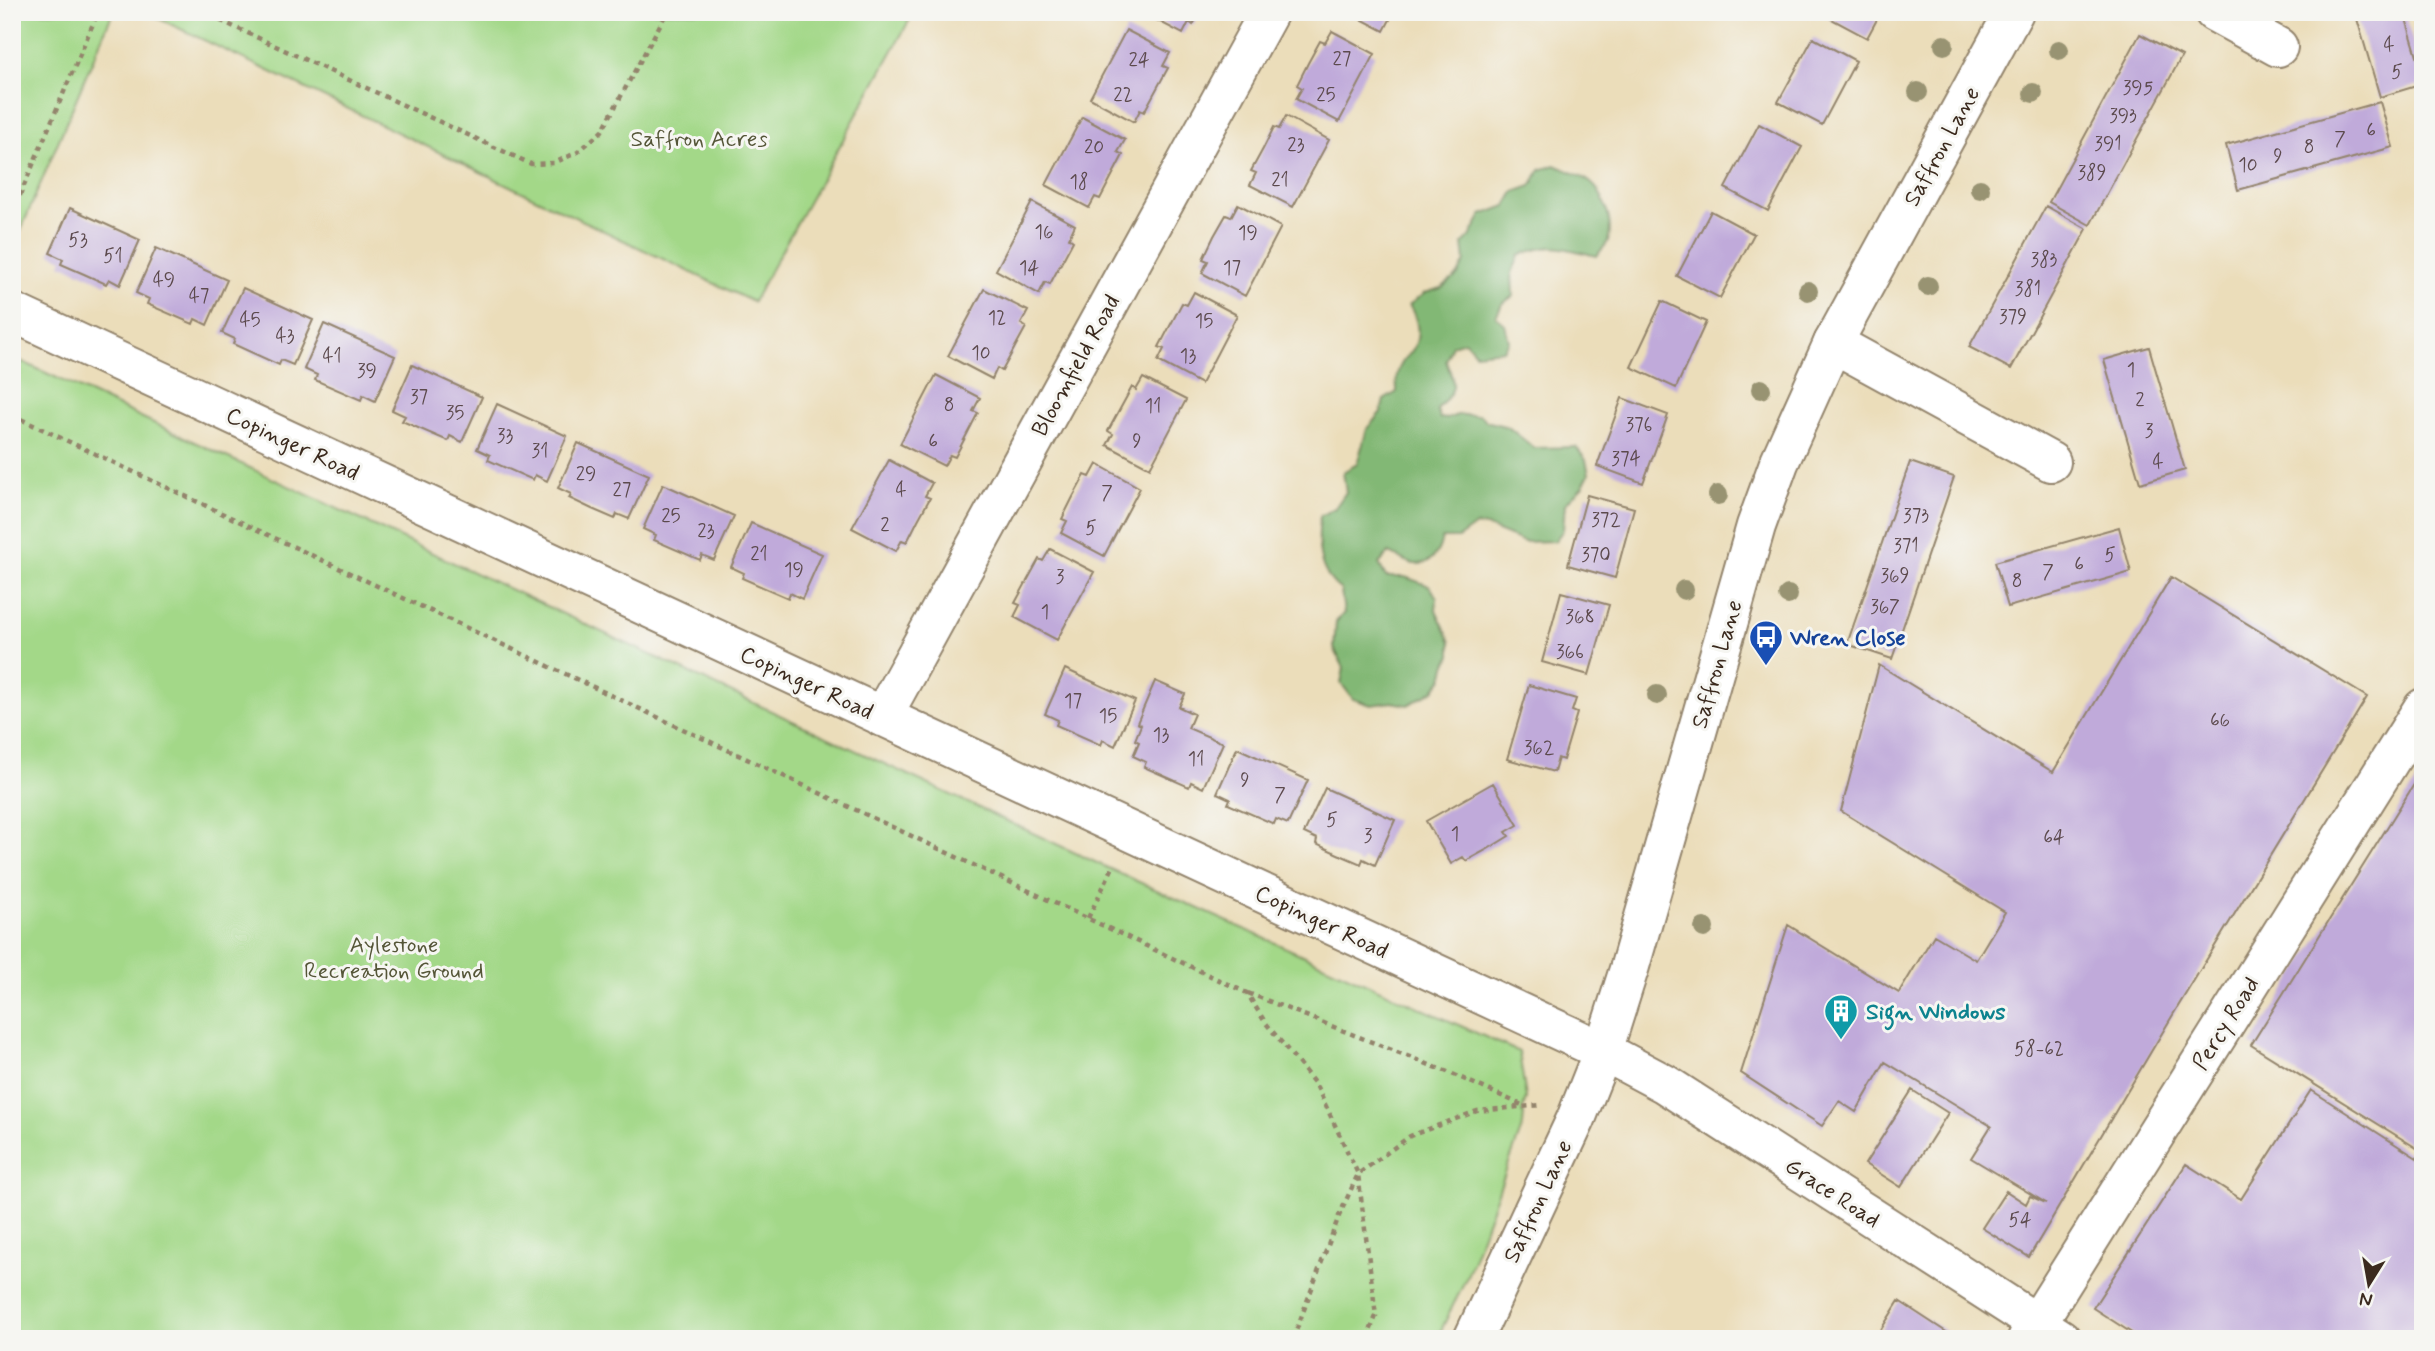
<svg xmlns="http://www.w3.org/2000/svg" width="2435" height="1351" viewBox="0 0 2435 1351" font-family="Mynerve,sans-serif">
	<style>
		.green { fill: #a3d888; stroke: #6f8153; stroke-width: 2 }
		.forest { fill: #82b874; stroke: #5e7149; stroke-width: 2 }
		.building { fill: #c0aada }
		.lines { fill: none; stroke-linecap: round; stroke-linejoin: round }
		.street-casing { stroke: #93846c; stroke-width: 42 }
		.secondary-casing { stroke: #93846c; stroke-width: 42 }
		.path { stroke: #93846c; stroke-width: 4.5; stroke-dasharray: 5 5; stroke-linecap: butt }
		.street { stroke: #fff; stroke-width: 38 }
		.secondary { stroke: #fff; stroke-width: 38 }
		.tree { fill: #989372 }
		.labels { text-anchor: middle; stroke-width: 6; stroke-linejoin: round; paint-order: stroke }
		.number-label { font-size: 19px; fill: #5c4a4d }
		.park-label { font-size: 23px; fill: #555638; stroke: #f6f6f2 }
		.street-label { font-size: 23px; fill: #3b2a1e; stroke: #f6f6f2 }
		.transit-label { font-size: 23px; font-weight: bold; fill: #164399; stroke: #f6f6f2; text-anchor: start }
		.culture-label { font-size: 23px; font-weight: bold; fill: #0d838f; stroke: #f6f6f2; text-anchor: start }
	</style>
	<rect width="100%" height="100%" fill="#f6f6f2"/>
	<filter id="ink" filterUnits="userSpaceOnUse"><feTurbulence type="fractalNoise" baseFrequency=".0143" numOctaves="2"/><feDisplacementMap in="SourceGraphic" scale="14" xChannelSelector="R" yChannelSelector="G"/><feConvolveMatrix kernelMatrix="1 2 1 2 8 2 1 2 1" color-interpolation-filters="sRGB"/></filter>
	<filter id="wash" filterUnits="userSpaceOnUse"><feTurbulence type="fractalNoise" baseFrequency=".00686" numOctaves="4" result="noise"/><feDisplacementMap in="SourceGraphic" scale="28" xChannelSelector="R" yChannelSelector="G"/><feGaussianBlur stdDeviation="1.57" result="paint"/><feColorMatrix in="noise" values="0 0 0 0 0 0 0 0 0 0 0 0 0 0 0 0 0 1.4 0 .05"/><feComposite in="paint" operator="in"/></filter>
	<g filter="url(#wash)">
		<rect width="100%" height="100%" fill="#ebddba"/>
		<path class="green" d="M12 12H113L12 251Z
			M145 12H914L753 302Z
			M12 357 1112 870 1519 1052 1526 1098 1522 1113H1524L1523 1125 1467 1276 1437 1339H12Z"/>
		<path class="forest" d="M1555 165C1566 170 1580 174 1590 182 1604 192 1615 227 1607 243 1604 248 1599 252 1596 256 1565 248 1549 241 1519 256L1512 273 1513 296 1502 304 1496 316 1505 325 1509 341 1503 350 1475 353 1465 341 1452 345 1446 361C1457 390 1456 387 1437 410L1440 418 1447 419 1457 415H1480L1486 421 1508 427 1534 448 1576 447 1586 460 1589 474 1583 486 1565 504 1563 530 1555 541 1524 542 1490 528 1476 525 1458 538H1442C1439 552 1432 565 1415 564 1408 564 1396 555 1389 553L1379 564 1386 577H1405L1430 586 1437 598 1436 610 1451 642V655L1446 666 1443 679 1434 690 1408 705 1392 702 1371 705 1353 699 1341 683 1344 668 1334 648 1336 622 1344 613 1341 590C1317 572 1317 545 1320 516L1335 508 1346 492 1343 472 1357 464 1367 429 1381 412 1384 400 1397 392C1397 386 1396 380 1397 375 1399 365 1405 359 1411 352 1422 338 1418 319 1409 305L1425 293 1441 288 1458 275 1465 261 1463 244 1470 237 1482 215 1506 206 1514 192 1531 186 1540 170Z"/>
		<g id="blocks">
			<path class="building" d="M1141 12H1200L1193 25 1189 22 1183 34Z
				M1348 12H1394L1384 31Z
				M1825 12H1881L1867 38 1824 15Z
				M2355 12H2404L2423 76V84L2380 97Z
				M1126 30 1170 53 1163 66 1168 68 1144 112 1140 110 1134 122 1090 98Z
				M1332 31 1375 54 1339 122 1296 99 1302 88 1297 85 1308 63 1320 41 1325 43Z
				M2140 34 2182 56 2090 225 2049 202Z
				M1813 38 1856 61 1822 125 1778 102Z
				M2380 102 2393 147 2238 190 2226 145Z
				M1286 116 1329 140 1293 207 1250 185 1256 173 1251 171 1263 149 1274 127 1279 129Z
				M1082 117 1125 140 1118 152 1123 155 1100 199 1095 197 1089 208 1046 185Z
				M1759 124 1802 147 1768 211 1725 188Z
				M1032 202 1075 225 1069 238 1073 241 1050 284 1045 282 1039 294 996 270Z
				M1238 204 1281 227 1245 296 1202 273 1208 261 1203 259 1214 236 1226 215 1231 217Z
				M2046 206 2087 229 2011 369 1969 347Z
				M70 208 140 240 120 285 109 279 106 284 84 274 61 264 63 259 50 253Z
				M1711 211 1754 234 1720 298 1677 276Z
				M156 248 227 280 207 325 195 319 193 324 147 304 149 299 136 293Z
				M243 288 313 320 293 365 281 360 279 365 233 344 235 339 222 333Z
				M984 289 1028 311 1021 324 1026 327 1002 371 997 368 992 379 948 356Z
				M1194 292 1237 315 1201 384 1158 361 1164 349 1159 347 1182 303 1187 305Z
				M1662 301 1706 322 1676 388 1631 367Z
				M324 324 395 356 375 401 363 395 361 400 315 380 317 375 304 369Z
				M2149 347 2185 470 2140 483 2104 360Z
				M412 365 482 397 462 442 450 436 448 441 402 421 405 416 392 410Z
				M936 375 980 398 973 411 978 413 966 436 955 457 950 455 944 466 900 444Z
				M1143 378 1186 400 1150 468 1107 445 1113 434 1108 431 1132 387 1136 390Z
				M1622 398 1668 415 1643 483 1597 466Z
				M497 404 567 436 547 481 535 475 533 480 488 460 490 455 477 449Z
				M578 443 649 475 629 519 617 514 615 519 592 509 569 498 571 494 558 488Z
				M889 460 932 483 925 496 930 498 918 520 907 542 902 540 896 551 852 528Z
				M1910 462 1954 477 1892 659 1847 644Z
				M1097 464 1140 488 1104 556 1061 533 1067 521 1062 519 1073 497 1085 475 1090 477Z
				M663 484 734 516 714 560 702 555 700 560 654 540 656 535 643 529Z
				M1587 495 1634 508 1615 578 1568 565Z
				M751 523 822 554 802 599 790 593 788 598 742 578 744 573 731 567Z
				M2119 527 2131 572 2008 607 1995 562Z
				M1050 549 1094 572 1057 640 1014 617 1020 605 1015 603 1039 559 1043 561Z
				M2171 577 2367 697 2174 1013 2029 1257 1982 1228 2006 1191 2026 1204 2030 1196 2046 1203 1971 1158 1991 1126 1885 1062 1856 1112 1839 1101 1822 1126 1741 1073 1788 925 1899 993 1934 935 1976 960 2005 912 1841 811 1879 665 2053 772Z
				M1561 592 1609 605 1589 675 1542 662Z
				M1065 669 1135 701 1115 746 1103 740 1101 745 1056 725 1058 720 1045 714Z
				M1155 681 1185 694 1179 707 1194 714 1188 728 1223 743 1203 788 1191 782 1189 787 1144 767 1146 762 1133 756 1139 742 1135 740 1141 725 1137 723Z
				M1529 685 1576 699 1572 711 1577 713 1563 760 1558 758 1554 772 1507 759Z
				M1237 748 1308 780 1288 824 1276 819 1274 824 1228 804 1230 799 1217 793Z
				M2423 770V1152L2251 1045Z
				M1493 783 1518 825 1506 832 1509 836 1488 849 1466 861 1463 857 1451 864 1426 821Z
				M1325 788 1395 820 1375 865 1363 859 1361 864 1338 854 1316 844 1317 839 1304 833Z
				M1912 1090 1948 1113 1901 1187 1865 1164Z
				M2311 1090 2423 1162V1339H2141L2093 1308 2186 1164 2241 1199Z
				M1899 1301 1957 1339H1875Z"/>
		</g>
	</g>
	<g filter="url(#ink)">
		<use href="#blocks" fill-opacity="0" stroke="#93846c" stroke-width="2"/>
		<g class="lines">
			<g class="street-casing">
				<path id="street" d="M2214 12 2278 47
					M12 312 1603 1051 1665 1084 2061 1339
					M1833 343 2051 462
					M882 717 1269 12
					M2027 1339 2423 708"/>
			</g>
			<g class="secondary-casing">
				<path id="secondary" d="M1473 1339 1576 1119 1603 1051 1630 966 1756 526 1779 463 1833 343 2014 12"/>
			</g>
			<path class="path" d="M202 12 531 164 554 163 578 152 602 131 667 12
				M12 214 98 12
				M12 415 1247 993 1265 1022 1316 1085 1358 1174 1376 1316 1367 1339
				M1088 918 1113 867
				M1248 993 1450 1073 1522 1105
				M1293 1339 1339 1216 1358 1174 1410 1136 1477 1111 1541 1105"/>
			<use href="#street" class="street"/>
			<use href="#secondary" class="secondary"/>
		</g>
		<g class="tree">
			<circle cx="1944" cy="45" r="10"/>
			<circle cx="2059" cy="50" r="10"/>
			<circle cx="1918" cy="92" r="10"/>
			<circle cx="2033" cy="93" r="10"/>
			<circle cx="1980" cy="189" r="10"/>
			<circle cx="1928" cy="286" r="10"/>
			<circle cx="1808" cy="291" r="10"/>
			<circle cx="1761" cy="389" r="10"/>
			<circle cx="1718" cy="495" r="10"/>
			<circle cx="1684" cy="590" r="10"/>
			<circle cx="1788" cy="595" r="10"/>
			<circle cx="1657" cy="695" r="10"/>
			<circle cx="1704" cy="928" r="10"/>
		</g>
	</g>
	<defs>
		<g id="bus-pin" transform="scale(1.75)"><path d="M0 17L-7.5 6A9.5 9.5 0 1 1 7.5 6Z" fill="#1a4fb4" stroke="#f6f6f2"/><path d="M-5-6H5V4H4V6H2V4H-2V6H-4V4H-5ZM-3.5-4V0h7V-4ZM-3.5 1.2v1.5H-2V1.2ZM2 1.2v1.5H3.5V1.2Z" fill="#fff"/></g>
		<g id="building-pin" transform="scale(1.75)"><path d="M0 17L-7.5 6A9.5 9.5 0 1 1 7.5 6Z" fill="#0f9aa8" stroke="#f6f6f2"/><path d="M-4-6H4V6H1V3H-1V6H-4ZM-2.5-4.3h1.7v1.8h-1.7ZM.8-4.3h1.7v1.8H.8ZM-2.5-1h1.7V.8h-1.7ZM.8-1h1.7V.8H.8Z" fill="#fff"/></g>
	</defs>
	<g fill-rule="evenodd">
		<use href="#bus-pin" x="1766" y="637"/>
		<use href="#building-pin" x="1841" y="1011"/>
	</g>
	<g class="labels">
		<g class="number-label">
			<text x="2389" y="51">4</text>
			<text x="1342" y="65">27</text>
			<text x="1139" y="66">24</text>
			<text x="2397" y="78">5</text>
			<text x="2138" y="94">395</text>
			<text x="1123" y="101">22</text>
			<text x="1326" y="101">25</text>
			<text x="2123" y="122">393</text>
			<text x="2371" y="136">6</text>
			<text x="2340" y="145">7</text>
			<text x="2108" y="150">391</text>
			<text x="1296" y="151">23</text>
			<text x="1094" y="153">20</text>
			<text x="2309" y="153">8</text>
			<text x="2278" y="162">9</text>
			<text x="2248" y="171">10</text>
			<text x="2092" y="179">389</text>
			<text x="1280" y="186">21</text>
			<text x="1079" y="188">18</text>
			<text x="1044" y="238">16</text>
			<text x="1248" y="239">19</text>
			<text x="78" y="246">53</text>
			<text x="113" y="262">51</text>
			<text x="2044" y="266">383</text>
			<text x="1029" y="274">14</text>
			<text x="1232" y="274">17</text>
			<text x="164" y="286">49</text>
			<text x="2028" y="295">381</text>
			<text x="199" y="302">47</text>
			<text x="2013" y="323">379</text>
			<text x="997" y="324">12</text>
			<text x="250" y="326">45</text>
			<text x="1204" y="327">15</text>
			<text x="285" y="342">43</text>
			<text x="981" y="359">10</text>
			<text x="332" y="362">41</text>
			<text x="1188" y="362">13</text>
			<text x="2131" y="376">1</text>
			<text x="367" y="377">39</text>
			<text x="419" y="403">37</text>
			<text x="2140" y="406">2</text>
			<text x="949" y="411">8</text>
			<text x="1153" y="412">11</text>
			<text x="455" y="419">35</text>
			<text x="1639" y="431">376</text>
			<text x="2149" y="437">3</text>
			<text x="505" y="442">33</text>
			<text x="933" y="447">6</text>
			<text x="1137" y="447">9</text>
			<text x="540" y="457">31</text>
			<text x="1626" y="465">374</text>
			<text x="2158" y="468">4</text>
			<text x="586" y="480">29</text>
			<text x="622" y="496">27</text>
			<text x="901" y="496">4</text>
			<text x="1107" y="499">7</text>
			<text x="671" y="522">25</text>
			<text x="1916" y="522">373</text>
			<text x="1606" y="526">372</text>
			<text x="885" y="531">2</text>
			<text x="1091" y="534">5</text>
			<text x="706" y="537">23</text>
			<text x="1906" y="552">371</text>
			<text x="759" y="560">21</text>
			<text x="1596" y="561">370</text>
			<text x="2110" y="561">5</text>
			<text x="2079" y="570">6</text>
			<text x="794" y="576">19</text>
			<text x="2048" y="578">7</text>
			<text x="1895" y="582">369</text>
			<text x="1060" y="583">3</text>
			<text x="2017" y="587">8</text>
			<text x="1885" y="613">367</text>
			<text x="1045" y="618">1</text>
			<text x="1580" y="623">368</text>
			<text x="1570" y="658">366</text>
			<text x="1073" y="707">17</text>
			<text x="1108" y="722">15</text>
			<text x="2220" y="726">66</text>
			<text x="1161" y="741">13</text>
			<text x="1539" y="754">362</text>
			<text x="1196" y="765">11</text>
			<text x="1245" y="786">9</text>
			<text x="1280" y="801">7</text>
			<text x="1332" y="826">5</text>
			<text x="1455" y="840">1</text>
			<text x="1368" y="842">3</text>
			<text x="2054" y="843">64</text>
			<text x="2039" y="1055">58-62</text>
			<text x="2020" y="1226">54</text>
		</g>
		<g class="park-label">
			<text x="699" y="146">Saffron Acres</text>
			<text x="394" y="952">Aylestone<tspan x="394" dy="26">Recreation Ground</tspan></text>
		</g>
		<g class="street-label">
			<text transform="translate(1941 146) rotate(-61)" y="8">Saffron Lane</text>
			<text transform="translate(1075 365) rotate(-61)" y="8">Bloomfield Road</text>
			<text transform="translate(293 443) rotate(25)" y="8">Copinger Road</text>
			<text transform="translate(1716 664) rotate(-74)" y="8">Saffron Lane</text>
			<text transform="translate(807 682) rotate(25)" y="8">Copinger Road</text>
			<text transform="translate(1322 921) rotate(25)" y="8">Copinger Road</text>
			<text transform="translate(2225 1023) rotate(-58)" y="8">Percy Road</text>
			<text transform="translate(1833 1192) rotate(33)" y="8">Grace Road</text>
			<text transform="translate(1537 1201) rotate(-65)" y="8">Saffron Lane</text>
		</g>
		<g class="transit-label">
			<text x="1790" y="645">Wren Close</text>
		</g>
		<g class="culture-label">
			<text x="1866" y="1019">Sign Windows</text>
		</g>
	</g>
	<rect width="2435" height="1351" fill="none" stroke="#f6f6f2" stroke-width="42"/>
	<g transform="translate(2369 1284) rotate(191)" stroke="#f6f6f2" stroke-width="5" paint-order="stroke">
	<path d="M0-5L12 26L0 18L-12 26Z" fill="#3b2a1e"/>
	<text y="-10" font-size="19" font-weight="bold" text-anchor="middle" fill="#3b2a1e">N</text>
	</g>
</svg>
